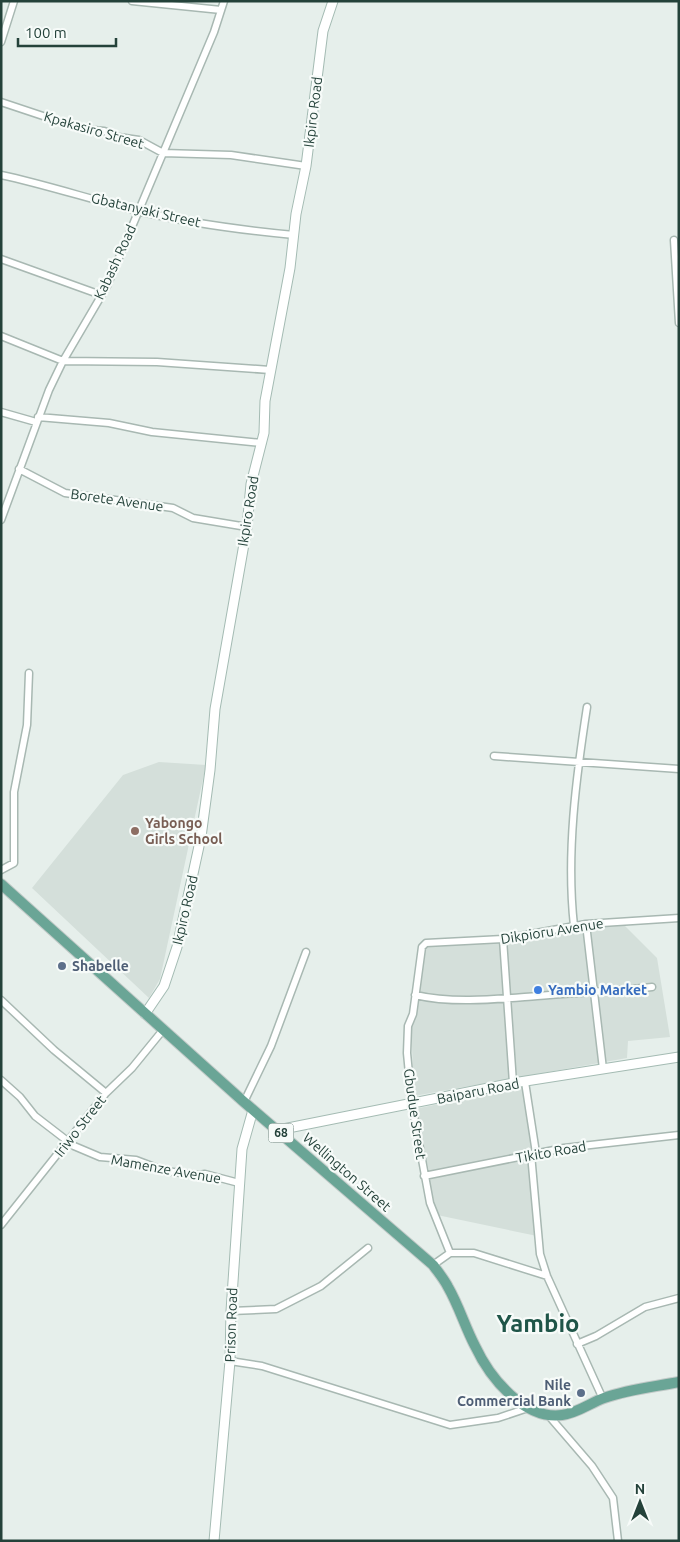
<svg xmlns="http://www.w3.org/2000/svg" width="680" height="1542" viewBox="0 0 680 1542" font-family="Ubuntu,sans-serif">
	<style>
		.built { fill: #d4dfda }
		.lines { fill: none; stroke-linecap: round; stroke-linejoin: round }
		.street-casing { stroke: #a8b8b2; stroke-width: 9 }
		.secondary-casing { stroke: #a4bbb3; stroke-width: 11 }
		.primary-casing { stroke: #c2cac8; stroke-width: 12 }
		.street { stroke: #fff; stroke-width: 6 }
		.secondary { stroke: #fff; stroke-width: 9 }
		.primary { stroke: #6aa596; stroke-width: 10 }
		.education-dot { fill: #8d6e63; stroke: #f7fbf9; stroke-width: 2 }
		.service-dot { fill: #5c6f8a; stroke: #f7fbf9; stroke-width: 2 }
		.shop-dot { fill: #3f7fe0; stroke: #f7fbf9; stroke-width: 2 }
		.labels { text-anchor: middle; stroke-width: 4.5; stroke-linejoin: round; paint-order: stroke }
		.shield { fill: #f7fbf9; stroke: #637a73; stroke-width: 1 }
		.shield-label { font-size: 12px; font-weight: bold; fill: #24423a }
		.street-label { font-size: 14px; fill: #24423a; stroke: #f7fbf9 }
		.education-label { font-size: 14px; font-weight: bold; fill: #785e54; stroke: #f7fbf9; text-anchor: start }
		.service-label { font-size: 14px; font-weight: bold; fill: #4e5e75; stroke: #f7fbf9; text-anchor: start }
		.shop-label { font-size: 14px; font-weight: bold; fill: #366cbe; stroke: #f7fbf9; text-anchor: start }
		.town-label { font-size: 24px; font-weight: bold; fill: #1f5548; stroke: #f7fbf9 }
	</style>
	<rect width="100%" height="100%" fill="#e6efeb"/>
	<path class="built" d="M159 762 206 765 160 979 149 998 32 888 123 775Z
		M624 925 657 958 670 1037 628 1041 627 1058 414 1096 411 1022 419 945Z
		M524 1086 535 1151 429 1171 415 1109Z
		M530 1161 537 1236 437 1215 426 1177 506 1162Z"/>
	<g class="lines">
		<g class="street-casing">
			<path id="street" d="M132 1 221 10
				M1 42 14 1
				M1 102 82 129 104 131 118 137 139 140 163 153 231 155 306 166
				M1 175C48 185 92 200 138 211 189 223 241 230 294 235
				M674 240 679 323
				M1 259 101 295
				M1 336 63 361 157 362 270 370
				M1 412 36 422
				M38 417 109 423 152 432 262 443
				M19 469 65 493 173 508 193 518 247 527
				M1 520 49 390 63 361 107 286 214 32 224 1
				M494 756 679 769
				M1 870 14 863V792L27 725 29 673
				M586 924 603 1069
				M574 926C566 854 576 778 587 707
				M503 939 513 1083
				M415 995C454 1004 498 999 537 996 576 993 614 991 652 987
				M1 1000 54 1050 106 1093
				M1 1080 20 1097 35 1116 74 1146 100 1157 136 1160 165 1171 199 1175 205 1174 239 1183
				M525 1082 536 1153
				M244 1102 271 1046 306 952
				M531 1154 540 1254 547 1276 603 1399
				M424 1176 564 1148 679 1135
				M1 1225 106 1093 132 1068 163 1030
				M450 1253 430 1203 412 1105 407 1053 408 1026 413 1014 422 947 426 943 503 939 586 924 679 918
				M433 1265 450 1253H474L547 1276
				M231 1311 276 1309 321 1286 368 1248
				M577 1344 596 1336 645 1307 679 1298
				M230 1361 262 1366 450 1425 498 1418 528 1408
				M549 1416 592 1466 613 1498 618 1541"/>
		</g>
		<g class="secondary-casing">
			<path id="secondary" d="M145 1014 164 986 177 947 201 837 210 770 215 709 247 527 251 484 264 433 265 401 290 268 296 214 306 166 323 31 333 1
				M278 1130 513 1083 679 1057
				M214 1541 230 1361 231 1311 242 1149 253 1110"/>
		</g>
		<g class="primary-casing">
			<path id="primary" d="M1 884 244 1102 433 1265C438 1272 444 1279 448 1287 459 1306 465 1327 475 1346 490 1378 524 1420 562 1415 578 1413 590 1403 604 1398 629 1389 653 1387 679 1382"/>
		</g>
		<use href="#street" class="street"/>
		<use href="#secondary" class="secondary"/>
		<use href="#primary" class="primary"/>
	</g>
	<circle class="education-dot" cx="135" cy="831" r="5"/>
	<g class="service-dot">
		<circle cx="62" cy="966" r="5"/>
		<circle cx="581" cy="1393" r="5"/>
	</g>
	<circle class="shop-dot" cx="538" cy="990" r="5"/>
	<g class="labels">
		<rect class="shield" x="268.5" y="1123.5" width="25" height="19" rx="4"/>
		<g class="shield-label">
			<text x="281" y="1137">68</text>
		</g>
		<g class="street-label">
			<text transform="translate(313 112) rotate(-83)" y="5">Ikpiro Road</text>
			<text transform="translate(94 130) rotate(16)" y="5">Kpakasiro Street</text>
			<text transform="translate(146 210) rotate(13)" y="5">Gbatanyaki Street</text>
			<text transform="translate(115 262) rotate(-65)" y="5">Kabash Road</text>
			<text transform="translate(117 500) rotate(8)" y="5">Borete Avenue</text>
			<text transform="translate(248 511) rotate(-81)" y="5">Ikpiro Road</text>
			<text transform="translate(185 910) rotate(-77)" y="5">Ikpiro Road</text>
			<text transform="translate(552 931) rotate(-9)" y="5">Dikpioru Avenue</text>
			<text transform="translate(478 1091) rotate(-11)" y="5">Baiparu Road</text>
			<text transform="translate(415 1114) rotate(82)" y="5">Gbudue Street</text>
			<text transform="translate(80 1126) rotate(-52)" y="5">Iriwo Street</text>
			<text transform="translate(551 1152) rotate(-10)" y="5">Tikito Road</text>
			<text transform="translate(166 1169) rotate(10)" y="5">Mamenze Avenue</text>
			<text transform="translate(347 1172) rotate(41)" y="5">Wellington Street</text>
			<text transform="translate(231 1325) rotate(-88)" y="5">Prison Road</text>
		</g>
		<g class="education-label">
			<text x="145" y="828">Yabongo<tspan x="145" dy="16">Girls School</tspan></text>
		</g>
		<g class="service-label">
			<text x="72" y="971">Shabelle</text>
			<text x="571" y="1390" text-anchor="end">Nile<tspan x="571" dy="16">Commercial Bank</tspan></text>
		</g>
		<g class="shop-label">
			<text x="548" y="995">Yambio Market</text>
		</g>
		<g class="town-label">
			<text x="538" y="1332">Yambio</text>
		</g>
	</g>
	<rect width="680" height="1542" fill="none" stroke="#24423a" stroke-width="5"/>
	<g transform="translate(640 1502)" stroke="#f7fbf9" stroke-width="4" paint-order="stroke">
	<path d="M0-4L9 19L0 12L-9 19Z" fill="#24423a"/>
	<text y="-8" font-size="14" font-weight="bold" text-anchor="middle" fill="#24423a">N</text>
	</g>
	<path d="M18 38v8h98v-8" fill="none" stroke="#24423a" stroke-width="2.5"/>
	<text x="25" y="38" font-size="15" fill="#24423a" stroke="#f7fbf9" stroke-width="4" paint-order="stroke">100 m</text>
</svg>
